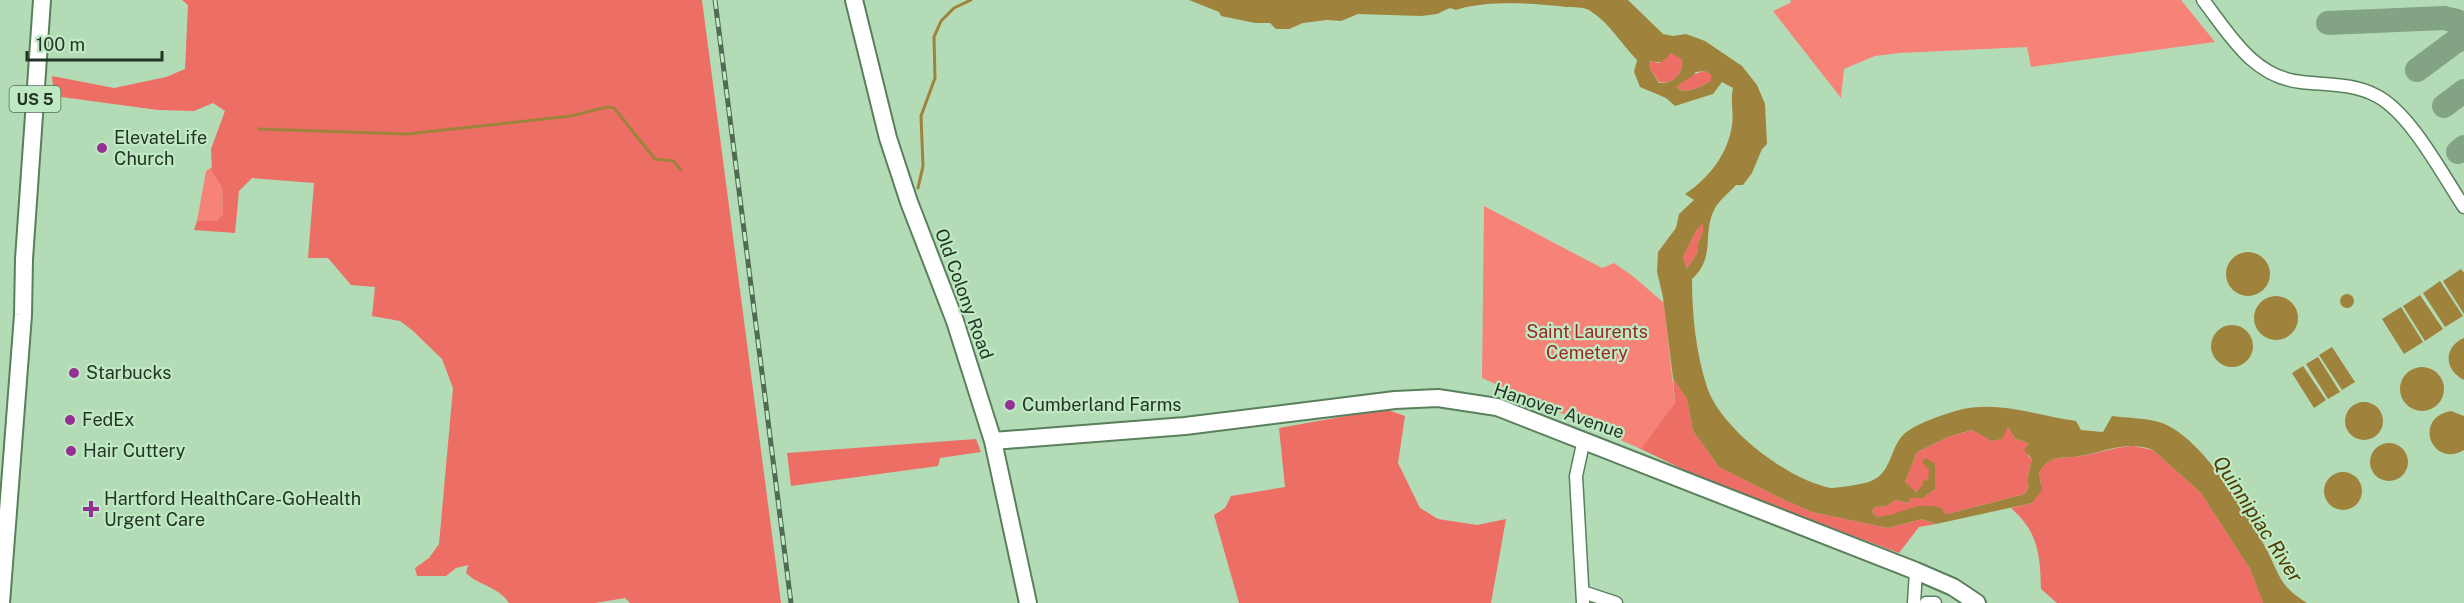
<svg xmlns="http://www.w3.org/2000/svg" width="2464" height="603" viewBox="0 0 2464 603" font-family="'Public Sans',sans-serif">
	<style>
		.green { fill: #f78378 }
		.forest { fill: #ed6e64 }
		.water { fill: #9f823c; fill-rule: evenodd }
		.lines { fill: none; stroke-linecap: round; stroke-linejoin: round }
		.stream { stroke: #9f823c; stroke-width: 3 }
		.taxiway { stroke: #82a384; stroke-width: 24 }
		.minor-casing { stroke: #597f5c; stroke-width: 15 }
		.major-casing { stroke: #597f5c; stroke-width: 20 }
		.minor { stroke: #fff; stroke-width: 12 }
		.major { stroke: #fff; stroke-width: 16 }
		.rail-casing { stroke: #516a53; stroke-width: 5 }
		.rail { stroke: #bfe9c2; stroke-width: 3; stroke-dasharray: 9; stroke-linecap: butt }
		.poi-dot { fill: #932f95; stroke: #bfe9c2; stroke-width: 2 }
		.labels { text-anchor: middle; stroke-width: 4.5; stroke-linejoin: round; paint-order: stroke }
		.shield { fill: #bfe9c2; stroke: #526a54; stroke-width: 1.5 }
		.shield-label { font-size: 16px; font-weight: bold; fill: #233425 }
		.poi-label { font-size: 18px; fill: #233425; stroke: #bfe9c2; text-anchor: start }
		.street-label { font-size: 18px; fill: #233425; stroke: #bfe9c2 }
		.park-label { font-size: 18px; fill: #9a2824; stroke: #bfe9c2 }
		.water-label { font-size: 20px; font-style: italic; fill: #4f3b00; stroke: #bfe9c2 }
	</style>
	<rect width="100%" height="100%" fill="#b3dcb6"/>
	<path class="green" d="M1791 0H2181L2215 42 2031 67 2027 47 1900 53 1875 56 1844 69 1841 98 1773 11 1790 3Z
		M212 167V172L222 188 223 214 216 221H197L206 171Z
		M1484 206 1602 268 1614 263 1634 277 1664 303 1675 403 1643 450 1482 378Z"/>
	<path class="forest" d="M182 0H702L781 603H630L625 598 595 603H509C498 586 479 586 466 573L468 565 456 568 446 576H417L415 568 429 558 439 544 453 388 442 359 412 330 400 321 372 316 375 287 351 285 328 258H308L314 183 252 178 239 191 235 233 194 230 197 221H216L223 214 222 188 212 172 211 149 225 111 213 103 194 111 158 110 54 96 52 76 114 88 166 77 185 69 188 5Z
		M1671 53 1682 58C1684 73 1674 85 1659 82L1650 69 1648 61 1659 63Z
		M1705 71 1711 75V81C1702 86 1691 93 1679 90L1677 87C1684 79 1694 73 1705 71Z
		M1703 222V232L1698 243V252L1687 269 1683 257 1696 231Z
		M1673 378 1687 399 1693 431 1719 467 1778 497 1812 512 1888 528 1922 519 1936 524 1919 527 1899 553 1707 481 1641 449 1675 403Z
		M1385 409 1405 416 1398 463 1420 508 1438 519 1477 525 1506 519 1491 603H1239L1214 515 1225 508 1231 496 1285 487 1279 428Z
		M2008 427 2015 438 2029 444 2028 456 2032 459 2027 481 2029 487 2025 494 1948 514 1877 517 1872 512 1874 507 1886 506 1895 500 1908 503 1911 498H1923L1935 489 1929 470 1930 477 1919 491H1914L1905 482 1917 452 1950 436 1974 430 1991 441 2001 439Z
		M976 439 981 452 940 458 938 466 791 486 787 453Z
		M2133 446 2153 450 2201 493 2250 569 2263 603H2057L2041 589C2040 553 2038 532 2011 508L2032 503 2041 483 2039 473C2043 466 2045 463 2052 460 2061 456 2072 458 2081 456 2099 453 2115 447 2133 446Z"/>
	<path class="water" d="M1189 0H1628L1663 34 1673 36 1686 34 1705 41 1742 66 1757 85 1765 104 1767 144 1762 149 1752 173 1743 185H1736C1729 193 1718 201 1714 210 1702 235 1716 257 1692 279 1692 315 1696 353 1707 387 1720 428 1789 481 1831 488 1838 488 1865 484 1871 481 1892 473 1890 447 1904 434 1916 423 1948 413 1963 409 2001 401 2039 416 2076 421L2081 430 2103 432 2112 416C2128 418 2147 418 2162 423 2201 437 2245 510 2264 545 2280 573 2277 585 2307 603H2263L2250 569 2201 493 2153 450C2127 440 2105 452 2080 456 2071 458 2060 456 2052 460 2045 463 2043 466 2039 473L2042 490 2032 503 1936 524 1922 519 1888 528 1812 512 1778 497 1719 467 1693 431 1687 399 1673 378 1663 297 1657 272 1658 252 1676 228 1679 214 1694 200 1685 194C1709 178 1728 154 1732 125 1734 112 1730 100 1733 88L1722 82 1713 94 1675 106 1666 98 1640 87 1634 72 1637 60C1621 44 1610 23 1589 10 1583 7 1573 7 1566 7 1534 3 1485 0 1456 10L1450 8 1437 14 1421 16 1358 14 1341 21 1327 20 1303 23 1289 29H1276L1270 23H1255L1221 16 1219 12ZM1671 53 1682 59C1684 73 1674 84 1659 83L1650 69 1649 61C1660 63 1663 63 1671 53ZM1705 71 1711 75V81C1702 86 1691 93 1679 90L1677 87C1683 80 1691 79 1696 72ZM1703 223V232L1698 243V252L1687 269 1683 257 1696 231ZM2008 427 2015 438 2029 444 2024 450 2032 459 2027 481 2029 487 2025 494 1948 514 1944 513 1942 508C1913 500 1904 515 1877 517L1872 512 1874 507 1886 506 1895 500 1908 503 1911 498H1923L1935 489V463L1925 458 1922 462 1929 470 1928 480 1923 481 1922 486 1916 492 1905 482 1917 452 1950 436 1973 430 1991 441 2002 439Z
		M2226 274a22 22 0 1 1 44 0a22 22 0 1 1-44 0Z
		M2461 269 2464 273V314L2443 281Z
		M2440 281 2463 316 2445 327 2423 293Z
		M2340 301a7 7 0 1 1 14 0a7 7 0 1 1-14 0Z
		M2420 295 2443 329 2425 341 2403 306Z
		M2254 318a22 22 0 1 1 44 0a22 22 0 1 1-44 0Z
		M2401 307 2423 342 2404 354 2382 319Z
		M2211 346a21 21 0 1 1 42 0a21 21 0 1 1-42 0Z
		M2464 338V380C2444 370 2443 347 2464 338Z
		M2332 347 2355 382 2342 390 2319 355Z
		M2318 357 2340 392 2328 399 2306 364Z
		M2303 366 2326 400 2314 408 2292 373Z
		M2400 389a22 22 0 1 1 44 0a22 22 0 1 1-44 0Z
		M2345 421a19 19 0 1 1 38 0a19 19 0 1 1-38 0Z
		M2451 411 2464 416V450C2432 469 2412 418 2451 411Z
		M2370 462a19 19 0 1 1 38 0a19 19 0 1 1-38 0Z
		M2324 491a19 19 0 1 1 38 0a19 19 0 1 1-38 0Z"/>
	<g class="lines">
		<path class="stream" d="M259 129 407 134 571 116 607 107 614 108 655 159 673 161 681 170
			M918 188 923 166 921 116 935 78 934 37 941 21 954 8 971 0"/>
		<path class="taxiway" d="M2328 23 2444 18 2457 21
			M2417 70 2456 41 2464 39
			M2444 106 2464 91
			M2458 152 2464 147"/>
		<g class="minor-casing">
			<path id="minor" d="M2203 0C2230 35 2253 77 2301 82 2326 85 2353 83 2377 96 2411 114 2442 174 2464 207
				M1583 592 1616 603
				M1583 603 1576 476 1584 439
				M1914 603 1916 571
				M1926 603H1935"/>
		</g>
		<g class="major-casing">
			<path id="major" d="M854 0 888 138 909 202 955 321 993 441 1028 603
				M993 441 1185 426 1395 400 1438 398 1497 407 1916 571 1953 587 1977 603
				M1 603 23 315 24 259 42 0"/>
		</g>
		<use href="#minor" class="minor"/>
		<use href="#major" class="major"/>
		<g class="rail-casing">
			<path id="rail" d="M715 0 791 603"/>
		</g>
		<use href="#rail" class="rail"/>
	</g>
	<g class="poi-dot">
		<circle cx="102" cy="148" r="6"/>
		<circle cx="74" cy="373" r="6"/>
		<circle cx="1010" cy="405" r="6"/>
		<circle cx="70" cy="420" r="6"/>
		<circle cx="71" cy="451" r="6"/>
		<path d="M88 500h6v6h6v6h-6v6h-6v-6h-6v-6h6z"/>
	</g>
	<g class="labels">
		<rect class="shield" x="9.5" y="86" width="51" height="26" rx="4.5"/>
		<g class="shield-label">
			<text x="35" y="105">US 5</text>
		</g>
		<g class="poi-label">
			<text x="114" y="144">ElevateLife<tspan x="114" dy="21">Church</tspan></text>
			<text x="86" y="379">Starbucks</text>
			<text x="1022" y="411">Cumberland Farms</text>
			<text x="82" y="426">FedEx</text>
			<text x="83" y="457">Hair Cuttery</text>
			<text x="104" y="505">Hartford HealthCare-GoHealth<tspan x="104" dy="21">Urgent Care</tspan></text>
		</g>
		<g class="street-label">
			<text transform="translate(964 294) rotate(70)" y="6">Old Colony Road</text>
			<text transform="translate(1559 411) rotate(19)" y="6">Hanover Avenue</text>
		</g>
		<g class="park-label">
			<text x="1587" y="338">Saint Laurents<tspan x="1587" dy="21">Cemetery</tspan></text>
		</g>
		<g class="water-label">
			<text transform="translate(2258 519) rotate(57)" y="7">Quinnipiac River</text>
		</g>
	</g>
	<path d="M27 51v9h135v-9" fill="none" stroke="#233425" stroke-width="3"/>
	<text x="36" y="51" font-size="18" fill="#233425" stroke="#bfe9c2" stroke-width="4.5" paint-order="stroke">100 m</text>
</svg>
